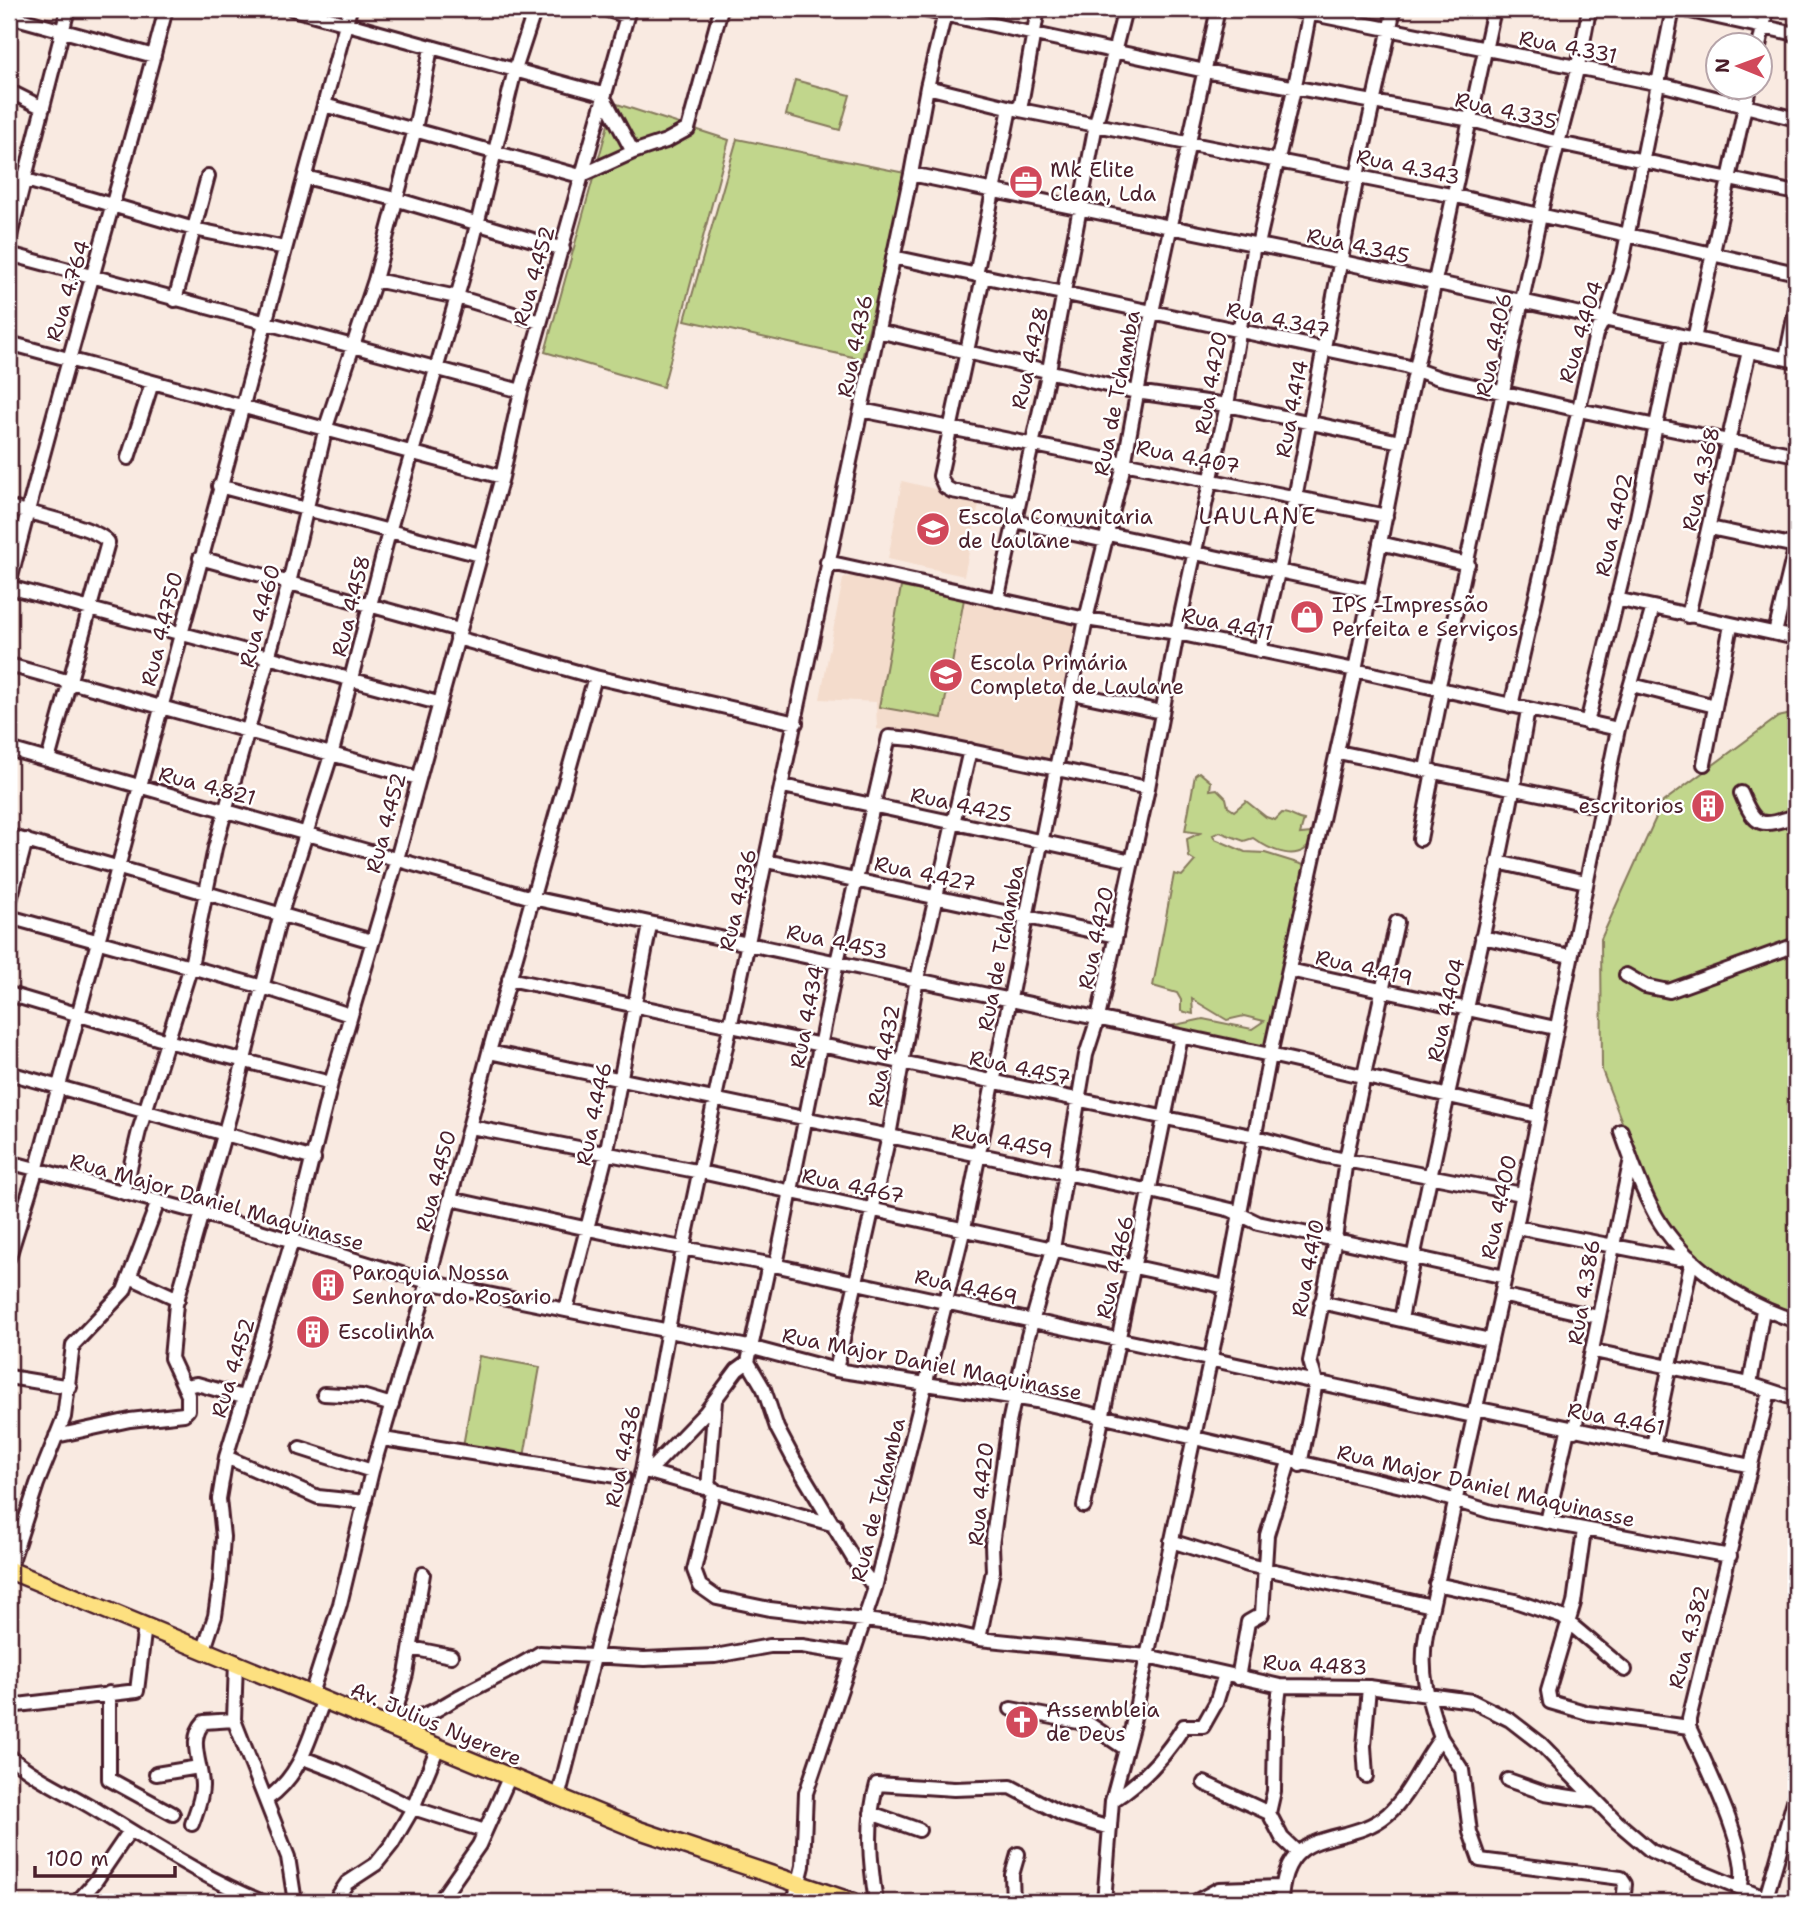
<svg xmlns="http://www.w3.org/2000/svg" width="1805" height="1911" viewBox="0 0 1805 1911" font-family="'Shantell Sans',sans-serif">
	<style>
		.built { fill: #f4dccc }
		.green { fill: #c1d68c; stroke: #867a5c; stroke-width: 2 }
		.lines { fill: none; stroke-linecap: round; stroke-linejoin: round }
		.minor-casing { stroke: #4a1f2b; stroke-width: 18 }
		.major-casing { stroke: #4a1f2b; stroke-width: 21 }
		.minor { stroke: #fff; stroke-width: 12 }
		.major { stroke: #fde080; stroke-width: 16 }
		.labels { text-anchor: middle; stroke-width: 5; stroke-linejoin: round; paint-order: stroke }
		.street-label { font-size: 21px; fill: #4a1f2b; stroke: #fff }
		.poi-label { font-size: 21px; fill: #4a1f2b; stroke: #fff; text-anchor: start }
		.neighbourhood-label { font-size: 23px; letter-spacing: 2px; fill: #4a1f2b; stroke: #fff }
	</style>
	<rect width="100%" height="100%" fill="#f9eae1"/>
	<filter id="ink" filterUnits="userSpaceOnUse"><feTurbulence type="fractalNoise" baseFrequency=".0143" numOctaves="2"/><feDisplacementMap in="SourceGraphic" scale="14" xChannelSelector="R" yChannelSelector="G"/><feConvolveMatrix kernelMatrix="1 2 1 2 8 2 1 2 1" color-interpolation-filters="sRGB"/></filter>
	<g filter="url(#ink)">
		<path class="built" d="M902 481 980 500 964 576 888 559Z
			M856 573 1078 624 1050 763 877 729 876 702 820 699 843 579Z"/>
		<path class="green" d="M795 80 850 95 840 130 786 115Z
			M614 103 729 140 663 387 545 352Z
			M737 139 905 173 862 359 685 320Z
			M901 587 964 599 942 718 879 707Z
			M1796 713V1320L1713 1276 1662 1226 1602 1070 1601 939 1663 802 1778 717Z
			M1199 772 1211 782 1210 790 1217 789 1226 798 1228 807 1234 811 1246 801 1266 817 1275 820 1282 813C1291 813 1295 819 1304 820L1300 834 1311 833 1313 840C1300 864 1271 851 1253 838L1244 841 1220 832 1213 835 1215 839 1245 852 1265 853 1307 866 1268 1054 1170 1031V1026L1203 1019 1252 1029 1264 1021 1244 1016 1227 1020 1192 999 1193 1014 1181 1011V1000L1177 993 1153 986 1174 874 1182 876 1195 861 1189 857 1187 839 1200 833 1185 831 1195 775Z
			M479 1356 540 1367 524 1457 463 1446Z"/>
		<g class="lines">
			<g class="minor-casing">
				<path id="minor" d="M293 9 602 94 633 152 666 141 688 129 721 9
					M604 9 627 16
					M920 9 1205 71 1471 120 1559 143 1796 193
					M1289 9 1660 84 1796 119
					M1681 9 1796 34
					M9 16 154 56
					M1759 46 1767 9
					M927 87 1020 110 1455 196 1796 273
					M9 91 43 108
					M324 105 580 176 633 152
					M1020 110 1038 9
					M911 174 1342 262 1796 361
					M9 175 194 229 285 248
					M305 177 395 199 563 249
					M9 240 68 9
					M1258 245C1275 166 1297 88 1310 9
					M9 254 521 391
					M893 257 1405 366 1439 378 1579 410 1796 455
					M976 275 1010 108
					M983 277 940 476 945 487 952 491 1018 503
					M375 280 457 297 540 322
					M175 300 208 176
					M878 331 1136 392 1227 405 1400 442
					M1694 339 1749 88
					M9 343 502 477
					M1786 358 1796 308
					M861 410 1386 516
					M128 458 152 383
					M219 486 480 555
					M9 507C29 513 97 527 108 542L48 760
					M1014 521 1106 541
					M1710 528 1796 546
					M1108 534 1371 591
					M1380 543 1468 564
					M200 558 459 630
					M827 562 1086 619 1177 633 1355 670 1618 729
					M9 585C57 391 116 201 166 9
					M9 587 438 703
					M1616 599 1796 638
					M997 600 1049 370 1096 124 1125 9
					M1688 616 1749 351
					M1775 633 1796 545
					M457 638 595 677 796 723
					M1260 651 1295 498 1357 176 1394 9
					M9 665 418 778
					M1632 685 1715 706
					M1438 689C1475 534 1505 377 1539 221 1554 149 1578 81 1589 9
					M1072 693 1162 712
					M1511 706 1596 334 1608 311 1622 263 1673 9
					M1587 723 1636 522 1675 334
					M9 749 532 898 1270 1055 1537 1116
					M1338 752 1602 807
					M1704 764 1731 625
					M1426 769 1442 690
					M783 786 1132 861
					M1741 793C1756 829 1761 827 1796 816
					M9 836 372 941
					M1420 839 1433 771
					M766 861 1116 936
					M1498 862 1586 882
					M9 904 26 840
					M9 917 263 987 350 1015
					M1482 937 1570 956
					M1289 970 1555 1028
					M1626 975 1645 986 1669 991 1796 945
					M509 979 1256 1137 1325 1156 1522 1194
					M9 994 167 1041 331 1083
					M489 1052 1151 1191 1231 1210 1258 1223 1505 1277
					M9 1073 314 1159
					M471 1127 701 1172 1226 1287
					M1621 1131C1631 1159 1641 1189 1656 1216 1685 1266 1742 1304 1796 1321
					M9 1162 201 1213 428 1282 753 1348 836 1370 1036 1401 1427 1492 1492 1512 1730 1556
					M124 1193 139 1131 191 966 215 848 289 583 326 427 375 280 415 129 431 48
					M451 1199 639 1240 769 1264 1473 1416
					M1516 1227 1680 1259 1689 1257
					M9 1257 36 1171 350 9
					M769 1264 748 1362 764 1389 777 1428 794 1460 856 1563 875 1588
					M776 1265 837 962 889 737 913 739 1148 788
					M130 1277 178 1299
					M1501 1295 1598 1317
					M1321 1302 1490 1340
					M566 1310 606 1155 650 925
					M1401 1319C1440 1116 1492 914 1528 710
					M1594 1351 1750 1384 1796 1399
					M836 1370 889 1136 917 979 970 750
					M9 1377 70 1387
					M1750 1384 1763 1310
					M185 1386 197 1384 243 1397
					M324 1394 362 1396 392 1405
					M1475 1408 1751 1466
					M1574 1431C1596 1341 1611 1250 1631 1159
					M56 1436 130 1420 184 1414 188 1410V1395L171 1358 176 1304 232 1107 281 913 332 752 389 532 472 245 515 70 535 9
					M383 1439 623 1477
					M1653 1446 1692 1260
					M300 1448 372 1471
					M226 1457 318 1497 365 1502
					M1300 1465 1316 1382 1310 1361 1335 1239 1346 1159 1397 922
					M642 1470 835 1525
					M648 1472 705 1413 737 1370 748 1362
					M708 1488 715 1401
					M714 1489 694 1570 700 1586 717 1598 770 1609 924 1627 979 1639 1147 1656 1280 1686 1369 1687 1472 1701 1510 1720 1541 1744 1617 1822 1651 1851 1774 1902
					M1084 1506 1181 1037
					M1547 1522 1568 1430
					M1584 1530 1574 1603 1548 1691 1550 1702 1588 1713 1689 1727
					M1171 1541 1248 1565 1432 1606
					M9 1570 37 1484 64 1417 73 1345 124 1291 158 1202
					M1436 1584 1515 1601 1562 1617 1625 1670
					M979 1639 993 1571 992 1545 1009 1423 1028 1336 1053 1249 1086 1055 1098 1018 1148 788 1177 633 1227 405 1254 244
					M411 1648 451 1656
					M204 1649 215 1616 220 1581 223 1537 219 1499 226 1457 292 1241 331 1083 397 859 502 477 521 391 629 9
					M236 1662 234 1720 288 1857 295 1902
					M1238 1678 1248 1622 1262 1614 1267 1535 1289 1462
					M1280 1686 1275 1727 1274 1791 1269 1813 1282 1838 1298 1853
					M109 1693V1779L173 1814
					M311 1694 340 1604 372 1471 428 1282 489 1052 595 677
					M9 1706 137 1691 145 1625
					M1011 1709 1089 1724 1126 1749
					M391 1728 406 1674 423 1574
					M408 1735 417 1717C435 1713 446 1703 462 1695 488 1681 515 1669 540 1653L644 1659 715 1656 770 1646H802L853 1654
					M1441 1738 1462 1770 1470 1832 1480 1860 1621 1878 1625 1884 1623 1902
					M9 1756C36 1779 65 1791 95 1809 150 1842 203 1878 263 1902
					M303 1758 337 1771 413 1808 485 1831
					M156 1774 199 1767
					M1366 1776 1364 1746 1369 1687
					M1508 1780 1545 1793 1596 1801
					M1204 1783 1269 1813
					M558 1798 642 1470 683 1249 911 174 927 87 946 9
					M267 1799C302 1775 309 1737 324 1699
					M1112 1801C1141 1782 1166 1756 1184 1726H1203L1216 1703 1225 1674
					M871 1813 919 1830
					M192 1824C196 1812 202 1799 202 1786 202 1765 187 1740 204 1722L234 1720
					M1740 1887C1753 1857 1703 1759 1689 1727V1719L1769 1391
					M1766 1898 1796 1794
					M77 1902 95 1882 129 1832
					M334 1902 347 1883 376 1864 392 1844 413 1808 438 1747
					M439 1902 479 1845 509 1778
					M794 1902 803 1866 806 1793 875 1588 964 1228 1086 619 1124 465 1152 312 1218 9
					M876 1902C870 1863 866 1822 877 1784L954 1789 1011 1787 1062 1814 1110 1828
					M1013 1902 1012 1875 1018 1854
					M1104 1902 1112 1801 1132 1727 1226 1287 1270 1055 1355 670 1400 442 1494 9
					M1195 1902 1219 1889 1281 1887
					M1281 1902C1284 1820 1347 1850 1388 1814 1411 1793 1422 1762 1441 1738 1428 1701 1419 1673 1426 1634L1516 1227 1618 729 1653 607"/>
			</g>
			<g class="major-casing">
				<path id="major" d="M9 1570 639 1830 853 1902"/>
			</g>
			<use href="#minor" class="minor"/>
			<use href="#major" class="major"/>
		</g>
	</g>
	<defs>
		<g id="office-disc" transform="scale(1.75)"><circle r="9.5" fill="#d1495b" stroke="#fff"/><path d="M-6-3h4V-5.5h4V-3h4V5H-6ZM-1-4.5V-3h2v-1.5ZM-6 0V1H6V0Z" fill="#fff"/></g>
		<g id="school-disc" transform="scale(1.75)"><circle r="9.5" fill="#d1495b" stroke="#fff"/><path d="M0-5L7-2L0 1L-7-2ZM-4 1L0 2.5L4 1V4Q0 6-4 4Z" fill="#fff"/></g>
		<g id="shop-disc" transform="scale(1.75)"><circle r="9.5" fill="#d1495b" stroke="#fff"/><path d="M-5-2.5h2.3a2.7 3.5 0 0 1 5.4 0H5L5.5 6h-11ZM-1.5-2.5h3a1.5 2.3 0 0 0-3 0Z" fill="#fff"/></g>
		<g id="building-disc" transform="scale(1.75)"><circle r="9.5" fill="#d1495b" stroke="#fff"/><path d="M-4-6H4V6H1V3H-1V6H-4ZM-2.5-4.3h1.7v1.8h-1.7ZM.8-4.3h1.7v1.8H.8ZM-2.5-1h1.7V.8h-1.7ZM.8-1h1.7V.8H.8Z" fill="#fff"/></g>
		<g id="church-disc" transform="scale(1.75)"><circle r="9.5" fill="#d1495b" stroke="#fff"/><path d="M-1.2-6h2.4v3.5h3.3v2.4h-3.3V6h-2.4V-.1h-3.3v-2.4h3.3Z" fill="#fff"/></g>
	</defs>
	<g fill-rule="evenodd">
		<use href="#office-disc" x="1026" y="182"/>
		<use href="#school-disc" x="933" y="529"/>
		<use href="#shop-disc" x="1307" y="617"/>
		<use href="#school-disc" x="946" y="675"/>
		<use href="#building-disc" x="1708" y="806"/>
		<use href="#building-disc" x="328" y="1285"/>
		<use href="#building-disc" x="313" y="1332"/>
		<use href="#church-disc" x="1022" y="1722"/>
	</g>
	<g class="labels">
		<g class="street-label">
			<text transform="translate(1568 47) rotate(11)" y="7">Rua 4.331</text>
			<text transform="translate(1506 111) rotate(13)" y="7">Rua 4.335</text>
			<text transform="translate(1408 167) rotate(12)" y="7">Rua 4.343</text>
			<text transform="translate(1358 246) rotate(12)" y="7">Rua 4.345</text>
			<text transform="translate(534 276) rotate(-74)" y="7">Rua 4.452</text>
			<text transform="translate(68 291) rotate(-73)" y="7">Rua 4.764</text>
			<text transform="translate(1278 320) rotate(12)" y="7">Rua 4.347</text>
			<text transform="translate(1581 332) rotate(-73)" y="7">Rua 4.404</text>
			<text transform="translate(1494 345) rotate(-78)" y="7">Rua 4.406</text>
			<text transform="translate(855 346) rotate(-78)" y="7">Rua 4.436</text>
			<text transform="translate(1030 358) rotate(-77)" y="7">Rua 4.428</text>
			<text transform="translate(1211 383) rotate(-80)" y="7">Rua 4.420</text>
			<text transform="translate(1117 393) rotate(-79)" y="7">Rua de Tchamba</text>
			<text transform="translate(1292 409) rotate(-79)" y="7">Rua 4.414</text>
			<text transform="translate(1188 457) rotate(11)" y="7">Rua 4.407</text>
			<text transform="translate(1701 479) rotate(-77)" y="7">Rua 4.368</text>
			<text transform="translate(1614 525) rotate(-77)" y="7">Rua 4.402</text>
			<text transform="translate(351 606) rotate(-76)" y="7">Rua 4.458</text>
			<text transform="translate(260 616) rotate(-75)" y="7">Rua 4.460</text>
			<text transform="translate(1227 624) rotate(12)" y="7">Rua 4.411</text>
			<text transform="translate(162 629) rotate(-76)" y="7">Rua 4.4750</text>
			<text transform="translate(207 786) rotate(15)" y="7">Rua 4.821</text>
			<text transform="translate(961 805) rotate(12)" y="7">Rua 4.425</text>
			<text transform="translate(386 823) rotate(-75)" y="7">Rua 4.452</text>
			<text transform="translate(925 874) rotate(12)" y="7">Rua 4.427</text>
			<text transform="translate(738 900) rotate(-77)" y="7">Rua 4.436</text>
			<text transform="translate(1096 938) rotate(-78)" y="7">Rua 4.420</text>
			<text transform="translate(837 942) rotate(12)" y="7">Rua 4.453</text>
			<text transform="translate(1001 948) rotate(-79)" y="7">Rua de Tchamba</text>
			<text transform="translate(1364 968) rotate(13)" y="7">Rua 4.419</text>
			<text transform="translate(1446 1010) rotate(-77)" y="7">Rua 4.404</text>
			<text transform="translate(807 1017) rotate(-79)" y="7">Rua 4.434</text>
			<text transform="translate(884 1056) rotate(-80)" y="7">Rua 4.432</text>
			<text transform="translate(1020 1068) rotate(12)" y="7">Rua 4.457</text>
			<text transform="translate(594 1114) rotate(-78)" y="7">Rua 4.446</text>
			<text transform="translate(1002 1141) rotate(12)" y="7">Rua 4.459</text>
			<text transform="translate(436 1181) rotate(-75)" y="7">Rua 4.450</text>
			<text transform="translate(853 1186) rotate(12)" y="7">Rua 4.467</text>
			<text transform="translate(217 1202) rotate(16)" y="7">Rua Major Daniel Maquinasse</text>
			<text transform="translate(1499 1207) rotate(-78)" y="7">Rua 4.400</text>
			<text transform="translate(1115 1267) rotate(-77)" y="7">Rua 4.466</text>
			<text transform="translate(1308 1268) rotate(-79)" y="7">Rua 4.410</text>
			<text transform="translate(966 1287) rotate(12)" y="7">Rua 4.469</text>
			<text transform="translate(1584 1292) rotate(-80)" y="7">Rua 4.386</text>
			<text transform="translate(932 1364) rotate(11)" y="7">Rua Major Daniel Maquinasse</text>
			<text transform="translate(233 1368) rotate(-73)" y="7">Rua 4.452</text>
			<text transform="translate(1616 1419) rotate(11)" y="7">Rua 4.461</text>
			<text transform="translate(623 1456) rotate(-78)" y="7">Rua 4.436</text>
			<text transform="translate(1486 1486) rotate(13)" y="7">Rua Major Daniel Maquinasse</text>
			<text transform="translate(981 1494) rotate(-84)" y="7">Rua 4.420</text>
			<text transform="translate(878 1500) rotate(-76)" y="7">Rua de Tchamba</text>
			<text transform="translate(1689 1637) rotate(-75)" y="7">Rua 4.382</text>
			<text transform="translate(1315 1665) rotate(3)" y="7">Rua 4.483</text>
			<text transform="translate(436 1724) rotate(23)" y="7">Av. Julius Nyerere</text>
		</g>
		<g class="poi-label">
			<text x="1050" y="177">Mk Elite<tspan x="1050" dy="24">Clean, Lda</tspan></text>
			<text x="958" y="524">Escola Comunitaria<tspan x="958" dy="24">de Laulane</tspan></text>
			<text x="1332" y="612">IPS -Impressão<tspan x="1332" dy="24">Perfeita e Serviços</tspan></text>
			<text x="970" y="670">Escola Primária<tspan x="970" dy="24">Completa de Laulane</tspan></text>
			<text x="1684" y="813" text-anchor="end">escritorios</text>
			<text x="352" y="1280">Paroquia Nossa<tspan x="352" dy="24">Senhora do Rosario</tspan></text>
			<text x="338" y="1339">Escolinha</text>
			<text x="1046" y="1717">Assembleia<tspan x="1046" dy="24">de Deus</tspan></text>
		</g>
		<g class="neighbourhood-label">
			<text x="1258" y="524">LAULANE</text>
		</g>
	</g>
	<rect width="1805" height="1911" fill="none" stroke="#fff" stroke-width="35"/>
	<rect x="18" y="18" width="1770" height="1876" fill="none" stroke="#4a1f2b" stroke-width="2.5" filter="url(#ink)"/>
	<g transform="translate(1739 66) rotate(271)"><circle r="33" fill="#ffffff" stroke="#b7a5aa" stroke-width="2"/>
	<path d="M0-5L12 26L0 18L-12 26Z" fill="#d1495b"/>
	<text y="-10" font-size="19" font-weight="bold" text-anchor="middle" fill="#4a1f2b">N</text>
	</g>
	<path d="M35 1866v10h140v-10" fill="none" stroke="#4a1f2b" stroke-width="3.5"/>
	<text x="46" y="1866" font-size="21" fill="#4a1f2b" stroke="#ffffff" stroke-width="5" paint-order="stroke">100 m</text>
</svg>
